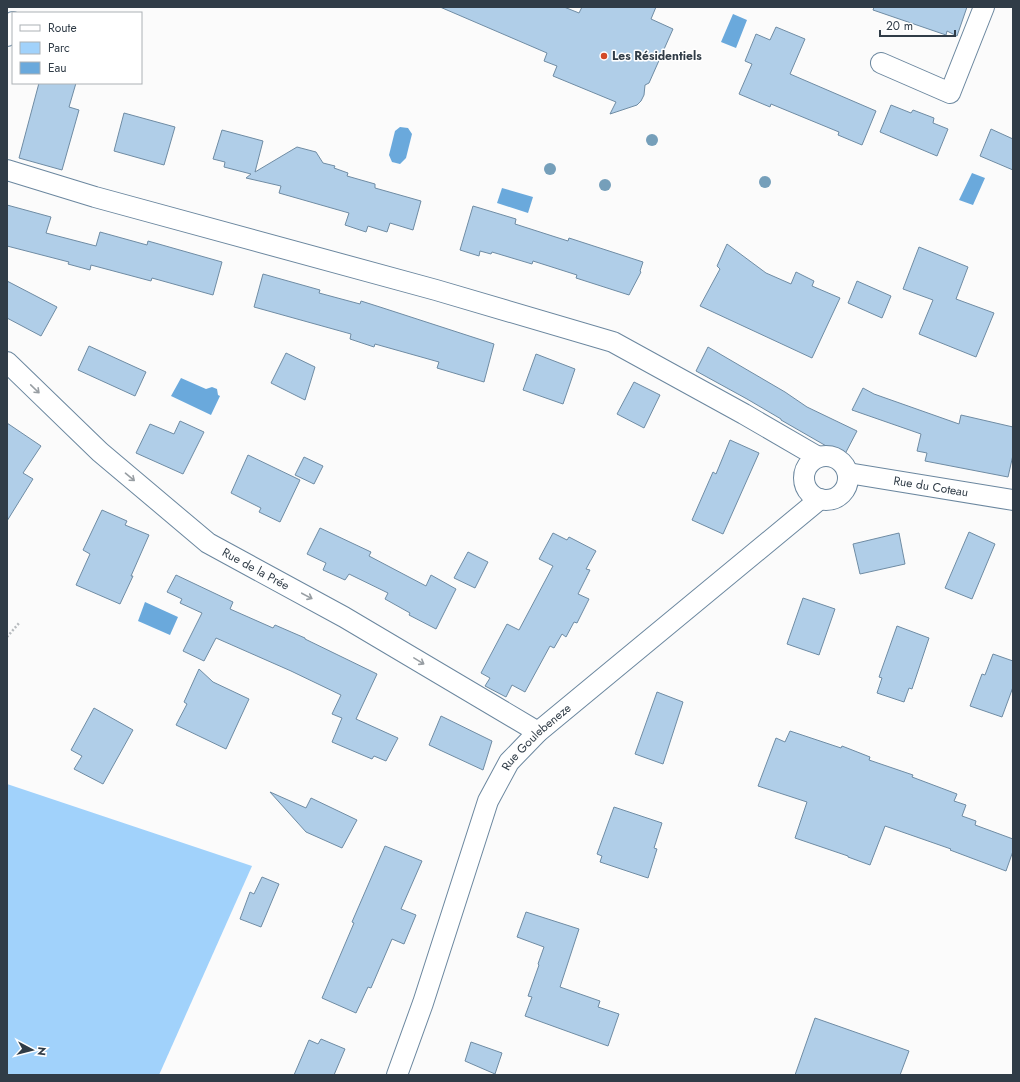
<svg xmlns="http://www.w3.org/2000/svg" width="1020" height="1082" viewBox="0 0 1020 1082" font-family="Jost,sans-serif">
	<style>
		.green { fill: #a1d2fb }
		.water { fill: #6aa9dc }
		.building { fill: #b0cee8; stroke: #6f8ca4 }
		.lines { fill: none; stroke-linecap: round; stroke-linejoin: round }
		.minor-casing { stroke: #6b879f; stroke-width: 22 }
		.path { stroke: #b7bbbe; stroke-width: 2.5; stroke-dasharray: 2 2; stroke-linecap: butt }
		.minor { stroke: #fff; stroke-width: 20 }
		.tree { fill: #759fba }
		.oneway { stroke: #989ea3 }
		.poi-dot { fill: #d34927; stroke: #fff; stroke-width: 1.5 }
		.labels { text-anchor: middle; stroke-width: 3; stroke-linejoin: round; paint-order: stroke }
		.poi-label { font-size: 12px; font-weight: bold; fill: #303c47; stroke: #fff; text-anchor: start }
		.street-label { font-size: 12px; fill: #303c47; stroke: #fff }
	</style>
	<rect width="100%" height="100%" fill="#fbfbfb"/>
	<path class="green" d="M7 784 252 866 159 1075H7Z"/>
	<path class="water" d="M733 14 747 20 736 48 721 42Z
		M400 127 408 128 412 134 406 158 400 164 392 162 389 155 395 131Z
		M972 173 985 178 973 205 959 200Z
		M502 188 533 197 528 213 497 203Z
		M181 378 206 389 212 387 217 389 218 395 220 396 211 415 171 396Z
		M145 602 178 617 170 635 138 621Z"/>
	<path class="building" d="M440 7H564L579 13 582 7H656L651 19 673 29 649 83 645 85 644 95 641 101 637 105 610 114 616 102 553 76 557 66 544 61 547 53Z
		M874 7H967L957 36 947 31 946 35 873 10Z
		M776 27 805 39 790 74 876 111 862 145 838 135 839 132 771 104 770 107 739 94 752 64 745 61 756 34 770 40Z
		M39 83H76L69 107 79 110 62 170 19 158Z
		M891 105 911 113 913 110 934 118 933 123 948 129 937 156 880 132Z
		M124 113 175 127 164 165 114 151Z
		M991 129 1013 139V170L980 156Z
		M222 130 263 141 255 172 297 147 316 152 323 163 335 166 334 168 348 173 347 176 375 184V188L421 201 413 230 390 223 387 232 368 226 366 232 345 225 349 213 279 193 281 186 246 178 251 174 224 167 225 162 213 159Z
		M7 205 51 217 46 233 96 246 100 232 147 245 148 241 222 262 213 295 152 278 151 281 91 265 90 270 68 264 69 262 7 246Z
		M473 206 516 219 515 224 568 241 569 238 643 262 640 271 641 272 629 295 576 278 577 275 533 261 532 264 492 252 491 254 480 251 479 256 460 250Z
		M727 244 766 273 791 284 796 272 814 281 812 286 840 298 812 358 700 306 720 269 717 266Z
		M919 247 968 267 956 299 994 313 976 357 919 334 933 300 903 289Z
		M263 274 320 290 319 293 360 304 361 301 383 308 494 344 484 382 437 368 439 362 375 344 374 347 350 339 351 334 254 307Z
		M7 281 57 307 41 336 7 318Z
		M857 281 891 296 882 318 848 303Z
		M89 346 146 372 135 396 78 370Z
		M708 347 785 392 807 407 857 431 845 454 828 447 781 420V419L747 399 696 371Z
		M286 353 315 367 305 400 271 383Z
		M536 354 575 369 563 404 523 390Z
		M634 382 660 395 644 428 617 414Z
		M863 388 874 394 959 424 961 415 1013 427V455L1008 477 925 461 927 453 917 451 921 434 852 410Z
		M180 421 204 432 183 474 136 453 150 424 174 434Z
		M7 423 41 446 23 473 33 479 7 521Z
		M730 440 759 453 723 534 692 520 713 472 716 474Z
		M248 455 300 480 280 522 259 512 261 508 231 493Z
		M304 457 323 466 314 484 295 475Z
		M102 510 127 521 125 525 149 535 131 576H133L120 604 76 585 90 554 83 550Z
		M320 528 371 552 369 556 426 586 431 575 456 589 436 629 409 615 410 613 385 599 388 593 349 574 345 580 323 570 326 563 307 554Z
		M969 532 995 544 972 599 945 588Z
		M553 533 567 540 569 537 596 551 586 569 590 570 578 594 589 599 577 623 574 622 566 637 562 634 554 648 550 646 525 692 512 685 506 697 485 686 490 678 481 673 507 624 519 630 553 566 539 559Z
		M899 533 905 564 860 574 853 544Z
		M468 552 488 562 475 588 454 578Z
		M176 575 233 602 230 609 273 628 275 625 305 638V639L377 674 356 719 398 738 386 761 374 756 372 759 332 742 342 718 332 714 341 695 291 671 216 638 204 661 183 651 202 613 180 603 182 599 167 592Z
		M803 598 835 609 819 655 787 644Z
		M897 626 929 638 912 689 909 688 904 702 877 693 882 678 879 677Z
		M993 654 1013 661V687L1002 717 970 706 982 674 985 675Z
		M199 669 213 682 249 699 226 749 176 725 187 704 184 702Z
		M657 692 683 702 663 764 635 754Z
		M94 708 133 730 103 784 74 769 82 756 71 750Z
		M441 716 492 741 483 770 429 745Z
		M790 731 841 748 842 746 870 757 869 760 913 775 912 777 957 794 954 801 966 805 962 816 976 821 975 825 1013 839V851L1006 871 950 850 951 849 885 826 870 865 848 857V856L795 838 807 802 758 786 776 738 785 742Z
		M270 792 306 808 311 798 357 820 342 848 306 832Z
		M614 807 662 823 654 848 657 849 648 878 600 862 602 856 597 854Z
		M385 846 422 861 401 909 416 915 404 944 392 939 371 988 368 987 356 1013 322 998 354 923 352 922Z
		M262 877 279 884 261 927 240 919 250 892 254 894Z
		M526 912 579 929 560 987 600 1001 598 1007 619 1014 608 1046 525 1016 532 997 528 996 539 965 538 964 544 947 517 937Z
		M815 1018 909 1051 900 1075H795Z
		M321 1039 345 1049 334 1075H294L309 1040 318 1044Z
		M471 1042 502 1053 495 1074 465 1061Z"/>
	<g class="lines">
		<g class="minor-casing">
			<g id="minor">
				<path d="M7 36 13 22"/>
				<path d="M881 63 950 93 984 7"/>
				<path d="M7 170 95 197 436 290 613 342 744 414 818 457"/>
				<path id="s1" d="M7 362 100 452 208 543 344 617 538 732"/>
				<circle cx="826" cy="478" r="22"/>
				<path id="s2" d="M848 473 1013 500"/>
				<path id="s3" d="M397 1075 423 1003 488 801 509 762 538 732 820 499"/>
			</g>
		</g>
		<path class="path" d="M7 637 20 622"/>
		<use href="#minor" class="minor"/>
	</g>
	<g class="tree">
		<circle cx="652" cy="140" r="6"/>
		<circle cx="550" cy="169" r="6"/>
		<circle cx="765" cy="182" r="6"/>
		<circle cx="605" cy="185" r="6"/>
	</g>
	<defs><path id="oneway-shaft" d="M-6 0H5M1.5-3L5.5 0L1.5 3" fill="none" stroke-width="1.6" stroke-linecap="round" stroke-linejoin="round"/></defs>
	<g class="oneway">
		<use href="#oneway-shaft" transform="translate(35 389) rotate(44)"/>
		<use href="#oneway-shaft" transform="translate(130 477) rotate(40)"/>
		<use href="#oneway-shaft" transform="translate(307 596) rotate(28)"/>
		<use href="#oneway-shaft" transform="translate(419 661) rotate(31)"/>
	</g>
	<circle class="poi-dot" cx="604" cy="56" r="4"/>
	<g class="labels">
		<g class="poi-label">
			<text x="612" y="60">Les Résidentiels</text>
		</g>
		<g class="street-label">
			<text dy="4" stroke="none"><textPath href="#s2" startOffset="84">Rue du Coteau</textPath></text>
			<text dy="4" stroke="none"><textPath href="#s1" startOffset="325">Rue de la Prée</textPath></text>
			<text dy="4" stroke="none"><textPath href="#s3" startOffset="370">Rue Goulebeneze</textPath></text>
		</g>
	</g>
	<rect width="1020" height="1082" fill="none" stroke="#303c47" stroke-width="16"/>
	<rect x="12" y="12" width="130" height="72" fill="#ffffff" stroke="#acb1b5"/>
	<rect x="20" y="25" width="20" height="6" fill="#ffffff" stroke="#acb1b5"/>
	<text x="48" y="32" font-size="12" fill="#303c47">Route</text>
	<rect x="20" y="42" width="20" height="12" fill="#a1d2fb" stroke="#acb1b5"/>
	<text x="48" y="52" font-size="12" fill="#303c47">Parc</text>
	<rect x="20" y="62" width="20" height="12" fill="#6aa9dc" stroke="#acb1b5"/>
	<text x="48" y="72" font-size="12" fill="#303c47">Eau</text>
	<g transform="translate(32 1050) rotate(97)" stroke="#ffffff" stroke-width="3" paint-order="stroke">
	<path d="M0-3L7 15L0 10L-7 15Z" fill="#303c47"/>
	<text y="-6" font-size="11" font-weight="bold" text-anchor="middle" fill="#303c47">N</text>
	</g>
	<path d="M880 30v6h75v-6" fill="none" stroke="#303c47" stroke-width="2"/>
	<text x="886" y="30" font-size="12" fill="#303c47" stroke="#ffffff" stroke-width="3" paint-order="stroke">20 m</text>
</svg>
